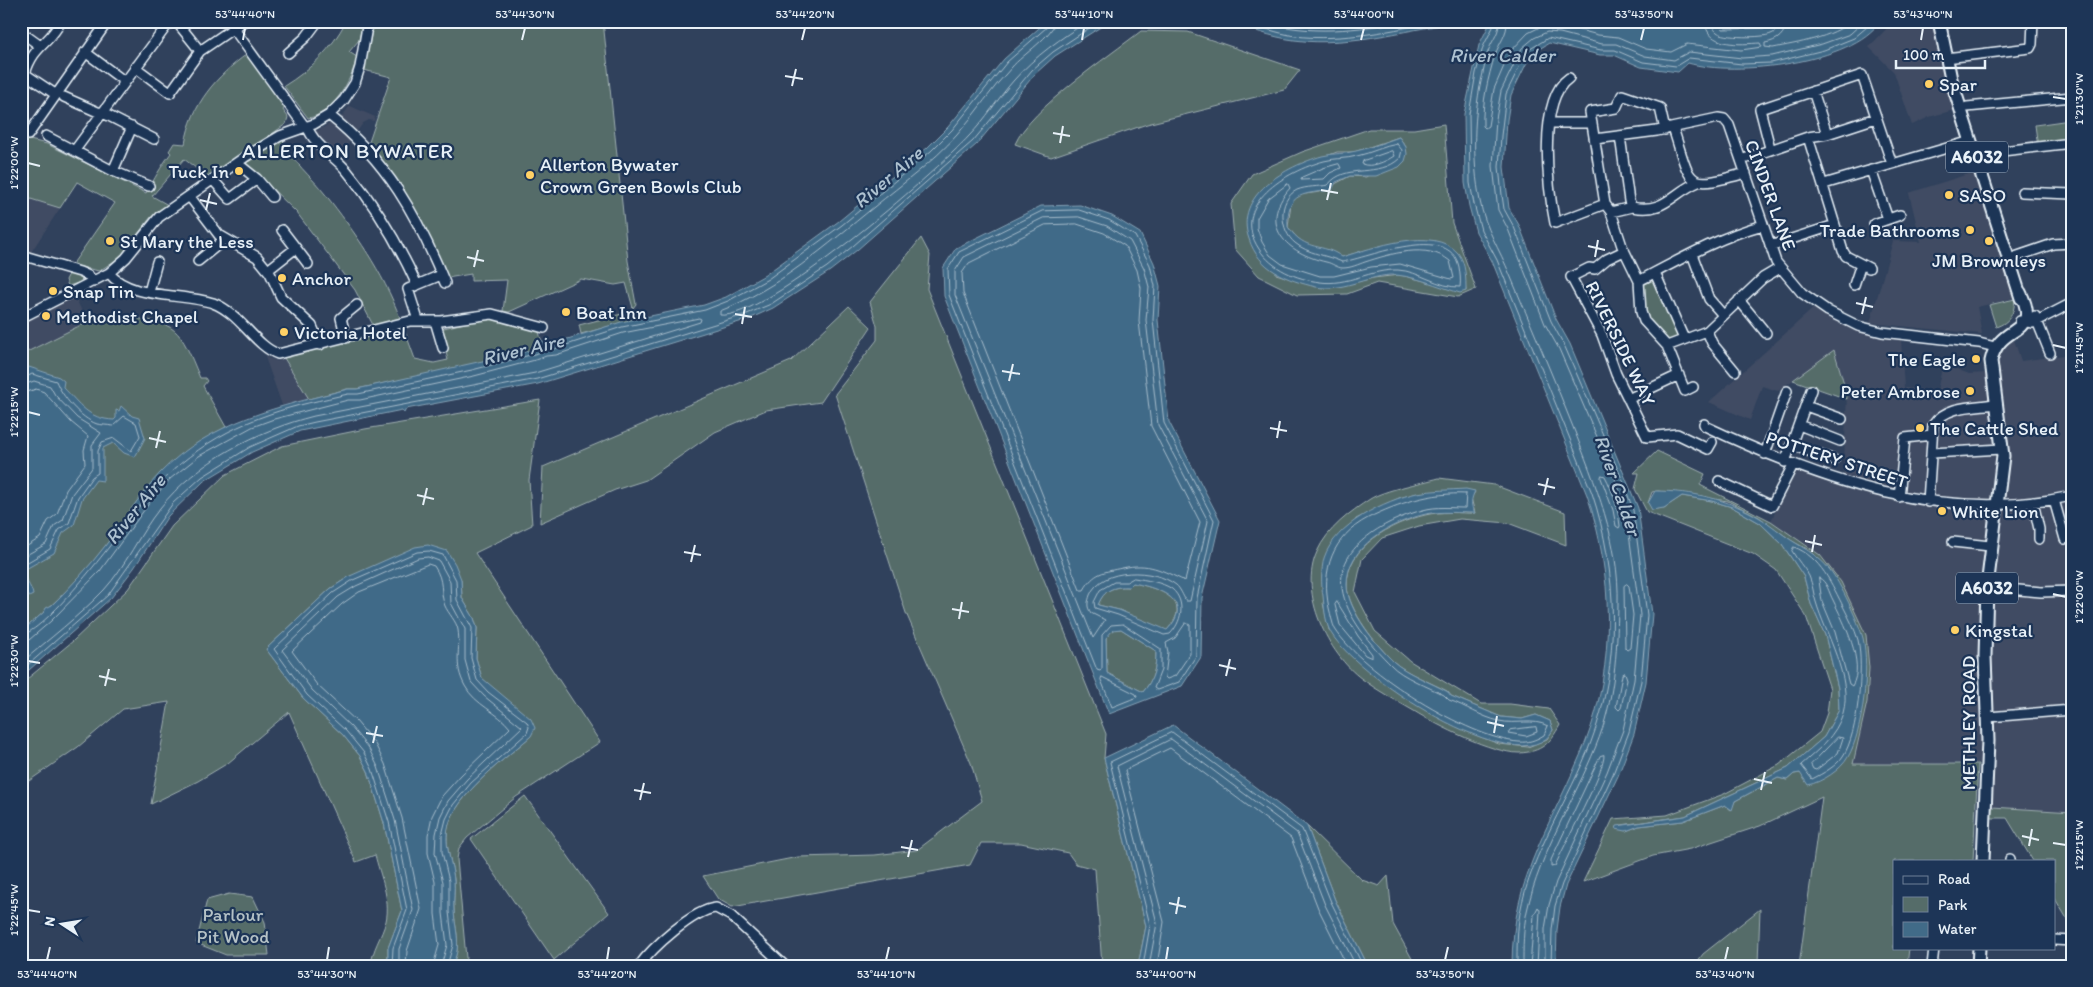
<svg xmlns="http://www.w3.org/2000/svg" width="2093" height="987" viewBox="0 0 2093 987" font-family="Itim,sans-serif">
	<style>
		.built { fill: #414c63 }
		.green { fill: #556c69; stroke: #9eaeb0; fill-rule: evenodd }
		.water { fill: #416b88; stroke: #84a1b5; fill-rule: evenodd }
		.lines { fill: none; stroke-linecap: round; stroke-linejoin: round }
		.shore { stroke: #a5bbcb; stroke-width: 1 }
		.minor-casing { stroke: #e8f1f8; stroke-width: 12 }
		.major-casing { stroke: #e8f1f8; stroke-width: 15 }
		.minor { stroke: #1d3557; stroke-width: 9 }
		.major { stroke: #1d3557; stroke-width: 11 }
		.ticks { fill: none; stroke: #e8f1f8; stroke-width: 2 }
		.poi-dot { fill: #ffd166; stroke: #1d3557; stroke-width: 2 }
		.labels { text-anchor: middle; stroke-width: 4.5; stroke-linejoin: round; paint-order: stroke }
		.shield { fill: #1d3557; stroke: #abb9c8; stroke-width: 1 }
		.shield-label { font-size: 18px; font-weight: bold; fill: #e8f1f8 }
		.poi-label { font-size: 19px; fill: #e8f1f8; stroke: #1d3557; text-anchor: start }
		.street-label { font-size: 19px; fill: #e8f1f8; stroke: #1d3557 }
		.park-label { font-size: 19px; fill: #b5c2c6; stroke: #1d3557 }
		.water-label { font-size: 20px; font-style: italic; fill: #aec2d1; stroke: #1d3557 }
		.quarter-label { font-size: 21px; letter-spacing: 1px; fill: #e8f1f8; stroke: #1d3557 }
		.neatline { fill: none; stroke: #e8f1f8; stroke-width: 2 }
		.ticks-label { font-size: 12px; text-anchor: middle; fill: #e8f1f8 }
	</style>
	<rect width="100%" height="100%" fill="#30415c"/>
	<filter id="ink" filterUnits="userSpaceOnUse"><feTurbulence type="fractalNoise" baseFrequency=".02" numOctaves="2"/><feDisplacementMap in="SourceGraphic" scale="10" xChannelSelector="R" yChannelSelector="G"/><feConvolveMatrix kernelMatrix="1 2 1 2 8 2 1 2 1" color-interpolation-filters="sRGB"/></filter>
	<g filter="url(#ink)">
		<path class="built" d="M1894 21H1934L1943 73 1954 110 1929 117 1912 125 1894 72 1869 47Z
			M350 106 375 117 374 121 369 120 363 123 356 133 340 119Z
			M333 122 353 139 338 155 315 132Z
			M1975 172 2019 297 1977 307 1982 334 1870 323 1893 241 1921 242 1909 193Z
			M21 196 60 208 31 252 21 249Z
			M75 297 87 322 21 355V324L51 306Z
			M1816 306 1858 332 1901 340 1904 388 1937 391 1943 364 1969 374 1987 373 2000 352 2014 340 2021 361 2072 354V812L1992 807 1993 763 1853 764 1867 701 1869 668 1820 555 1771 521 1796 469 1843 486 1847 394 1834 350 1778 391 1762 386 1750 420 1709 402Z
			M265 357 277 361 284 358 309 399 282 405Z"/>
		<path class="green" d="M346 21H363L359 40 349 52 357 57C352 79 333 115 308 118L284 86C310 70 332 49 346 21Z
			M374 21H603L628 261 636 304 633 308 626 283 615 285 581 279 509 312 503 311 507 280 471 281V274L447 278 402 188 368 145 391 77 364 70Z
			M1705 21H1781L1756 25Z
			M1141 31 1188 32 1300 70 1284 90 1147 124 1051 157 1015 144C1030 109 1109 56 1141 31Z
			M247 54 285 107 283 110 288 117 286 124 209 178 184 159 152 196 168 205 151 217 119 258 99 271 72 265 115 203 77 182 60 208 21 196V138L47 144 146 193C156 177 159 169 171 153L169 151 174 143 185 144C192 103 216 77 247 54Z
			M2070 120 2072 143 2038 147 2035 125Z
			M1444 124 1452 223 1476 289 1458 297 1377 283 1347 294 1297 295 1259 276 1235 249 1231 204 1252 174 1302 152 1369 129H1414ZM1399 137 1406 147 1366 177 1350 176 1320 192 1298 195 1291 203 1288 227 1298 239 1307 245 1342 257 1366 250 1462 260 1466 291 1400 275 1373 278 1335 287H1318L1276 274 1284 173 1337 152H1354Z
			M283 140C292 162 311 176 325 194 355 232 383 272 400 318L374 327 355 290 297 213 246 163Z
			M921 238 930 255 927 289 1106 734 1104 758 1146 926 1138 966H1102L1095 869 1076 864 1068 853 1021 843H981L970 865 732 907 718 899 703 876 798 857 875 855 917 850 982 801 971 763 906 613 835 394 877 340V326L870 302Z
			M69 274 82 277 81 282 68 286 66 280Z
			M1650 280 1653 281 1679 337 1668 342 1645 315 1642 282Z
			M2015 299C2014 314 2010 322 1996 327L1989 305Z
			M849 306 871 327 821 402 766 410 715 432 646 480 615 490 540 523 543 467 791 361Z
			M637 310 643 317 581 334 579 325Z
			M122 317C178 322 179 327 200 378H205L207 381 203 386 226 427C193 444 163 466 141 496 124 518 110 542 92 563 70 589 46 611 21 632V355L87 322Z
			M484 318 511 321 539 332 541 339 537 349 471 365 357 389H347L309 399 284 358 403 326 415 359 434 363 448 360 440 329Z
			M1834 350 1847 394V399L1793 380Z
			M540 400 529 480 532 525 475 553 600 742 516 797 467 838 459 848 457 859 466 958 464 966H451C463 948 455 930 454 911 453 901 455 890 454 880 452 859 442 843 450 821 463 789 506 758 531 736L482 678 476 658 477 628 474 618 462 598 461 579 350 576 330 589 266 649 303 698 343 735 360 756 368 771 384 823 402 911 388 948V966H371C372 949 382 937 386 921 391 900 380 875 375 855L356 862 289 712 228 763 198 781 151 804 169 702 123 709 78 747 23 785 21 791V684L73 641 128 589 172 526 225 475 282 446 365 429Z
			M1657 451 1705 474 1700 485 1771 521 1820 555 1841 582 1866 635 1869 668 1867 702 1853 764H1978L1973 861H1894V948H1909L1907 966H1799L1822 797 1760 826 1690 849 1653 856 1583 882 1613 819 1667 815 1724 794 1779 765 1820 732 1827 713 1830 689 1806 616 1776 570 1753 554 1647 512 1635 489 1639 473H1634ZM1658 491 1728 501 1759 517 1792 541 1809 550 1830 570 1837 581 1862 637 1865 683 1852 749 1804 777 1800 773 1794 774 1787 780 1778 778 1735 801 1731 810 1725 805 1683 821 1639 826 1626 831 1621 825 1685 816 1788 768 1824 737 1839 710 1838 688 1825 635 1811 604 1804 577 1782 544 1760 523 1732 507 1712 501 1682 496 1664 508 1648 503 1652 492Z
			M1439 478 1494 485 1565 512 1566 545 1508 523 1460 519 1419 526 1382 538 1362 559 1355 592 1375 631 1410 661 1481 704H1510L1549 709 1560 725C1550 743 1542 752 1519 753 1492 753 1438 726 1414 711 1397 701 1378 691 1362 679 1328 654 1298 593 1317 552 1327 529 1350 512 1370 499 1384 490 1421 483 1439 478ZM1475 492 1471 498 1475 513C1459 513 1441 511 1425 515 1392 523 1346 546 1347 586 1348 610 1377 646 1394 662 1406 673 1432 683 1447 691L1451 696 1501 717 1522 719 1536 715 1550 721 1553 730 1547 739 1528 747 1499 744 1478 736 1416 704 1385 684 1329 630 1323 603 1356 519 1399 498 1418 493Z
			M1133 583C1158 588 1196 600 1166 631L1119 610 1098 605C1104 590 1113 586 1129 587Z
			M1113 629H1121L1156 651C1156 668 1154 679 1143 692L1107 673 1106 638Z
			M525 796 609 913 554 960 471 839Z
			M1992 807 2072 812V927L2054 897V861H2033L2007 818H1990Z
			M1307 826 1362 880 1379 886 1388 876 1393 924 1416 966H1368L1335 900Z
			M229 894 253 897 265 922 269 955H226L196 943 207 900Z
			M1760 909 1758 964 1768 966H1694L1703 954Z"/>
		<path class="water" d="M1047 21H1110L1055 56 1035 74 977 144 857 250 830 271 773 308 749 319 538 384 406 409 404 413 402 410 300 431 252 452 204 481 168 516 134 568 111 598 21 677V632L44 612 46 608 52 605C71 586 89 567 105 546 124 521 139 495 160 473 210 421 281 406 348 389H357L536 349 541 339 544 343 552 344 621 322 704 305 726 297 765 275 839 221 927 148 948 127 1004 59Z
			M1228 21H1470C1412 27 1353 48 1294 40 1271 37 1250 29 1228 21Z
			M1486 21H1705L1756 25 1781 21H1880C1854 63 1734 77 1688 63L1678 72 1641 67 1614 55H1600L1549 43 1531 54 1511 95 1507 120 1504 167 1509 208 1519 225 1556 319 1570 344 1638 508 1652 614 1646 682 1634 734 1618 776 1566 885 1560 907 1557 930 1556 966H1512C1512 873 1554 822 1586 741 1616 664 1613 572 1587 495L1492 261 1476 232 1469 206 1465 183 1464 114 1479 45 1489 25Z
			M1399 137 1406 147 1407 154 1405 161 1399 167 1376 176H1350L1336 182 1332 190C1305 194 1286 191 1288 227 1306 253 1323 242 1342 257 1372 248 1434 225 1458 253 1466 263 1466 279 1466 291L1460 293C1440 287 1410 274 1390 275 1365 277 1341 292 1316 287 1287 280 1259 270 1249 239 1233 195 1287 166 1322 156 1334 153 1345 154 1356 151 1370 148 1385 142 1399 137Z
			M1080 205 1112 216 1140 233 1154 263 1160 286 1158 320 1169 422 1220 520 1202 598 1201 657 1182 686 1109 714 944 296 943 268 956 248 1041 206ZM1133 583C1158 588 1196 600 1167 630L1119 610 1098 605C1104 590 1113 586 1129 587ZM1121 629 1156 651C1156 668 1154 679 1143 692L1107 673 1106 638 1113 630Z
			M29 367 59 377 64 381 63 387C80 404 88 419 114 420L116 418V410L119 411 121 406 132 416 139 418 145 438 135 457 124 453 113 443 103 448V481L96 480 82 499 74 525 63 533 54 553 24 570C23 579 32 586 33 595L29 597 21 588V377Z
			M1466 489 1475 491C1471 499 1470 506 1475 513 1459 513 1441 511 1426 514 1392 522 1346 546 1347 585 1347 610 1377 646 1394 662 1406 673 1432 683 1448 692L1451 696 1501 717 1522 719 1536 715 1550 721 1553 730C1523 788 1347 671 1329 629 1325 619 1324 606 1323 596 1321 584 1321 570 1324 558 1335 524 1385 500 1417 493 1433 490 1450 490 1466 489Z
			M1655 491C1692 491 1728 499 1760 518 1771 524 1780 533 1791 540 1805 549 1819 556 1830 570 1840 582 1859 623 1863 638 1870 667 1863 732 1848 757 1841 770 1822 782 1808 785L1800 773 1794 774 1787 780 1778 778 1735 801 1732 810 1725 805 1683 821 1639 826 1626 831 1616 829 1617 826 1685 816 1788 768 1824 737 1839 710 1838 688 1825 635 1811 604 1804 577 1782 544 1760 523 1732 507 1712 501 1682 496 1664 508 1652 510 1648 503Z
			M428 545 447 551 455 564 461 579 462 598 474 618 477 628 476 658 482 678 531 719 535 728 531 736C506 758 463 789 450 821 442 843 452 859 454 880 455 890 453 901 454 911 455 930 463 948 451 966H388V948L402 911 384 823 368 771 360 756 343 735 303 698 266 649 330 589 350 576 415 547Z
			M1173 725 1307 826 1335 900 1368 966H1138L1146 926 1104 758Z"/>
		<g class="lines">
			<path class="shore" d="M1055 21C1055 34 1021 56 1012 67 992 88 976 113 957 135 933 162 902 184 874 207 827 245 778 289 720 311V315C765 321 935 173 969 136 986 119 998 98 1014 80 1035 56 1061 38 1088 21
				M1243 21C1260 27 1277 33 1295 36 1342 42 1394 30 1440 21
				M1262 21C1308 36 1358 30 1405 21
				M1293 21H1348
				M1493 21V27L1483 47 1476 73 1469 114 1470 183 1474 204 1481 230 1497 260 1592 493C1618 572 1621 664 1591 742 1570 799 1531 852 1520 913 1517 930 1517 948 1517 966
				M1499 21C1500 32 1493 39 1489 49 1486 56 1485 65 1483 73 1473 112 1472 161 1480 201 1485 228 1500 250 1510 275 1531 325 1553 376 1573 427 1595 483 1620 543 1618 604 1617 653 1615 700 1596 746 1574 801 1540 852 1527 911 1523 929 1523 948 1523 966
				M1507 21C1508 34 1499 43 1495 55 1488 78 1482 102 1483 126L1485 128 1488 126 1494 89 1510 52 1528 33 1544 25H1561L1598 35 1618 37 1646 49 1671 52 1687 44 1741 50 1762 47 1760 43C1741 44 1706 48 1705 21
				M1712 21C1713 26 1713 29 1717 32 1723 38 1763 38 1771 34 1777 32 1778 27 1779 21
				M1719 21 1723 29 1769 28 1772 21
				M1786 21C1786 35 1777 41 1765 43V47L1773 48C1798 43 1831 38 1852 21
				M1397 144 1402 150 1400 158C1379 179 1345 162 1328 185 1318 187 1307 186 1297 190 1277 200 1280 231 1295 243 1308 254 1327 255 1342 262 1368 258 1450 222 1459 267 1460 274 1461 280 1460 287 1439 288 1419 271 1398 270 1371 269 1347 286 1320 282 1296 279 1272 269 1259 249 1229 204 1287 171 1324 161 1335 158 1346 159 1357 156 1371 153 1384 146 1397 144Z
				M1392 151 1394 156C1385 162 1371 168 1362 164L1363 161Z
				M1339 164 1341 168 1330 173 1324 179 1301 180 1302 177 1323 168Z
				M1288 184 1290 188C1257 226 1287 253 1326 262 1332 263 1337 268 1343 268 1351 268 1359 264 1365 262 1390 254 1427 242 1450 261L1454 278 1451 279 1400 264 1371 267 1334 276H1320L1282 264 1270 255 1262 242 1257 228V218L1268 199Z
				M1079 210 1109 220 1135 236 1150 265 1155 286 1153 320 1164 423 1214 520 1197 598 1196 656 1179 682 1157 690 1154 688 1161 670V649L1123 624 1111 625 1102 635V669L1100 671 1097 670 949 295 948 269 959 252 1042 211Z
				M1079 217 1107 226 1130 241 1144 268 1149 287 1146 320 1158 425 1208 521 1190 601H1186C1183 596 1180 588 1176 585 1155 568 1101 567 1090 595 1088 602 1086 606 1091 613L1105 620 1093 638 955 295V271L964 257 1043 218Z
				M1077 224 1104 233 1125 246 1137 270 1141 288 1139 321 1151 426 1200 522 1185 581C1161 570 1149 562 1122 568 1104 572 1094 572 1084 590H1080L963 293 962 273 969 263 1045 225Z
				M21 380 32 374 56 381C62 396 80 418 97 424 102 425 107 425 113 426L124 416 136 423 140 436 131 451 114 438 102 442 98 451V473L92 477 78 497 69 523 59 530 50 549 21 566
				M21 386 34 381 50 386 55 395 77 418 101 433 92 445V468L72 494 63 520 54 526 46 544 21 558
				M21 394 36 389 44 392 71 422 88 436 84 450 85 464 66 490 57 514 48 521 40 538 21 550
				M1602 475 1605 476C1613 491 1618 509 1620 526L1619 528 1616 526 1613 510 1601 478Z
				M1466 494 1465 508C1452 508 1436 506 1423 510 1389 519 1336 545 1342 588 1346 617 1371 645 1391 665 1402 677 1429 687 1444 695L1449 700C1466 706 1481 717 1499 721 1516 725 1533 718 1548 726L1544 735C1536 740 1528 743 1519 742 1469 739 1362 672 1335 629 1332 623 1331 615 1329 608 1321 570 1332 537 1368 518 1398 503 1432 492 1466 494Z
				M1794 547C1821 557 1832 585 1844 608 1849 618 1855 629 1858 640 1864 665 1858 735 1843 756 1837 766 1822 774 1812 779L1801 765C1818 750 1836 736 1843 713 1853 679 1825 633 1816 602 1813 593 1813 585 1809 576 1804 567 1797 560 1792 551Z
				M1134 578C1146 580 1162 582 1172 589 1187 602 1181 623 1170 634L1164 635 1118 615 1095 608 1094 602 1100 590 1114 582H1126Z
				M1819 578C1827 581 1829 593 1833 600 1843 621 1866 663 1852 686L1849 684 1835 632 1822 601Z
				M1627 584 1629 586 1633 615 1630 648 1627 650 1625 648 1624 586Z
				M1337 602 1358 636 1372 654V658L1365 655 1340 625 1335 605Z
				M1186 623 1190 625V654L1175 676 1167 679 1165 677 1168 652 1166 643 1175 638Z
				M21 635C44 633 112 544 127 523 164 470 209 435 270 414 295 405 322 400 348 394H358L472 370 538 353 544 349H554L622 327 705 310 728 301 768 279 842 225 931 151 952 130 1007 62 1047 27 1049 21
				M21 641 29 640 51 621 100 571 150 502 170 479 199 456 252 427 274 419 348 400H360L474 376 539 359 546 356 556 355 623 333 699 318 701 319 700 322 535 373 314 416C258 430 196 462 160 508 139 534 126 566 104 590 79 616 49 639 21 663
				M21 671 108 595 173 503 202 477 250 447 298 426 315 422 537 379 747 314 771 304 827 267 853 246 973 141 1032 70 1053 52 1100 21
				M1625 673 1627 679 1621 708 1619 710 1616 707 1622 675Z
				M1102 677 1136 694 1137 697 1112 707 1101 680Z
				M1536 727 1537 732 1526 736 1508 733 1510 730Z
				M1838 737 1843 738 1838 753 1816 770 1813 769 1811 765Z
				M1604 755C1606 769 1563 847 1555 866L1551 867V860L1600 756Z
				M392 966 393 948 407 910 389 822 372 769 364 753 346 731 307 695 274 649 333 593 353 580 417 552 429 551 443 555 456 580 457 600 472 628 471 658 477 680 488 692 527 722 529 727 527 733 471 783 453 805 446 819 442 835V852L449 881V912L453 945 447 966
				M399 966V949L413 910 395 820 378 767 369 749 351 727 312 690 282 650 338 597 356 586 418 558 428 557 439 561 450 581 451 603 465 629V660L471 682 484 696 522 727 467 779 448 801 440 817 436 834 435 853 443 882V913L447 945 441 966
				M406 966 407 951 421 909 402 818 385 764 375 744 356 721 317 685 292 651 342 604 359 592 428 564 434 566C445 582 439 591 445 606 448 613 457 622 458 630 461 650 453 664 465 686 475 705 498 712 510 728L461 775 442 796 432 816 428 835V853L435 882V914L439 945 433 966
				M1143 966 1150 925 1110 762 1172 732 1302 829 1331 902 1363 966
				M1149 966 1157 923 1117 766 1171 739 1297 833 1325 905 1356 966
				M1157 966 1164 922 1125 770 1170 748 1291 838 1318 908 1347 966
				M1530 966 1534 915 1538 907 1540 910 1537 966
				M1545 966V929L1549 905 1556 882 1607 772 1623 730 1634 680 1640 615 1626 512 1617 483 1559 349 1545 324 1508 229 1498 210 1493 166 1496 119 1501 91 1522 48 1534 38 1547 32 1560 33 1602 44H1616L1645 56 1674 60 1689 52 1742 58 1772 56 1822 44 1850 34 1864 21
				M1551 966 1552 930 1555 906 1562 884 1613 774 1629 732 1641 681 1647 615 1633 510 1623 481 1565 347 1551 321 1514 227 1504 209 1502 195 1499 167 1501 136 1506 94 1527 51 1548 38 1601 50H1615L1643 62 1676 66 1689 58 1742 64 1771 63 1824 50 1854 38 1874 21"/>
			<g class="minor-casing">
				<path id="minor" d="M176 21 200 51
					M228 21 305 127
					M21 32 39 45
					M85 52 124 81
					M288 53 306 37 318 21
					M1946 58 2030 48 2032 44 2033 21
					M135 67 170 93 200 51 244 21
					M25 74C33 45 50 44 61 21
					M1569 78C1537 100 1548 189 1555 223L1605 204
					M21 79 25 74 55 94
					M1813 91 1827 134
					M64 97 100 113
					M1967 107 2072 97
					M101 112 154 139
					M329 115C387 161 417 215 445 283
					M1550 123H1592
					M307 126C314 146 335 156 347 171 376 206 399 245 417 285L408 289 418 320
					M1673 128C1692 186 1684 190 1746 173
					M21 134 28 135 108 21
					M46 136 113 171 149 186
					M1620 136 1629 201 1632 207C1664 214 1672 193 1698 182
					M1595 139 1657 131 1718 118 1724 119 1729 125 1776 262 1802 293 1828 311 1858 326 1882 332 1979 343 1995 347
					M1770 148 1760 109 1862 75 1892 164
					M75 150 168 24 176 22
					M2002 151 2072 143
					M1741 160 1808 137
					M237 163 257 179 272 197
					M1871 170 1888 219
					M113 171 132 127
					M213 180 230 199 257 179
					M1824 184 1971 141
					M2022 192 2072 194
					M190 197 219 235 257 257 270 273 281 297 312 326 320 345
					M1632 207 1611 212 1605 204 1590 112 1616 108 1622 95 1660 108 1665 130
					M1611 212 1622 246 1639 281 1641 312 1644 321 1667 346 1685 391 1693 387
					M1874 224 1900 215
					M282 230 308 264
					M1770 246 1835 225
					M1624 251 1607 259 1595 269 1589 268 1571 277 1602 335 1616 374 1647 437 1677 434 1708 449 1712 442
					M1692 254 1709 299 1723 315
					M21 255 80 272 89 276 93 282
					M2009 259 2053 244 2072 243
					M198 261 225 239
					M1869 268 1846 256 1843 251 1808 137 1827 134 1876 118
					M268 270 296 248
					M109 273C129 299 183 293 213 303 240 313 255 346 278 354L410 321H441L492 314 544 328
					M1655 273 1684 339
					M1639 281C1679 260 1719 237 1763 225
					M417 285 441 275
					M1854 285 1861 264
					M149 292 157 262
					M1739 300 1766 333
					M2035 316 2050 353
					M21 318 109 273 126 258 159 217 245 157 280 136 314 124 329 115 344 100 355 83 360 67 368 21
					M435 321 443 348
					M2020 321 2033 323 2072 303
					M1707 331 1712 343 1735 371
					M346 338 341 318 357 305
					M1667 346 1707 331 1763 278 1780 268
					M1628 399 1679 375
					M1806 406 1842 419
					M1704 424 1705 426C1822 481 1941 524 2072 496
					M1799 425 1840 441
					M1792 445 1834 460
					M1932 453 2002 449
					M1765 454 1787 391
					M1785 462 1811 390
					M1719 481 1772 506 1793 465
					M1899 497 1905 438 1932 435
					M2054 500 2065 539
					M1928 502 1933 425C1946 405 1974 407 1996 404
					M2033 502 2039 529V539
					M1953 542 1990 546
					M1987 587 2041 592 2072 591
					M1988 717 2072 710
					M2010 861V859
					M2054 940 2072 941
					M639 966C652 948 693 910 716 908L731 916 785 966
					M1932 966 1934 948"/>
			</g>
			<g class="major-casing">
				<path id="major" d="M1939 21 1951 79 2021 298
					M1983 861 1988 741 1985 656 1987 587 2003 456 1991 361C1999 321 2043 338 2020 292
					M1978 966 1979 948"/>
			</g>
			<use href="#minor" class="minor"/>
			<use href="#major" class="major"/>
		</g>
	</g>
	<path class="ticks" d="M243 40 245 28M522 40 525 28M802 40 805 28M1082 40 1084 28M1361 40 1364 28M1641 40 1644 28M1921 40 1923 28M785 76 803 79M792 86 796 69M2053 97 2066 99M1053 133 1070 136M1060 143 1063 126M28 163 40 166M1321 190 1338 193M200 200 217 204M1327 200 1331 183M206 210 210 193M1588 246 1605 250M467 257 484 261M1595 257 1598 240M474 267 478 250M1856 303 1873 307M735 314 752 317M1862 314 1866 297M742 324 745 307M2053 345 2066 348M1002 371 1020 374M1009 381 1013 364M28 412 40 415M1270 428 1287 431M149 438 166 442M1277 438 1280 421M156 448 160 431M1538 484 1555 488M417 495 434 499M1544 495 1548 478M423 505 427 488M1805 541 1822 545M684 552 701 555M1812 552 1815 535M691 562 695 545M2053 594 2066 597M952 609 969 612M959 619 962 602M28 661 40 663M1219 665 1236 669M99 676 116 680M1226 676 1230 659M105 686 109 669M1487 722 1504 726M366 733 383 736M1494 733 1497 716M373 743 377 726M1754 779 1772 783M634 790 651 793M1761 790 1765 772M640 800 644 783M2022 836 2039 840M2053 843 2066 845M2029 846 2032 829M901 847 918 850M908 857 912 840M1169 903 1186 907M28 910 40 912M1176 914 1179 897M47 960 50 947M327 960 329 947M607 960 609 947M886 960 889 947M1166 960 1168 947M1445 960 1448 947M1725 960 1728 947"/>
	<g class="poi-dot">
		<circle cx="1929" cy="84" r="5"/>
		<circle cx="239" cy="171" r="5"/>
		<circle cx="530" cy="175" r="5"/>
		<circle cx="1949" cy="195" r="5"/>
		<circle cx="1970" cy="230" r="5"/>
		<circle cx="110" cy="241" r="5"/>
		<circle cx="1989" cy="241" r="5"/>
		<circle cx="282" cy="278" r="5"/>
		<circle cx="53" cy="291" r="5"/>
		<circle cx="566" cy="312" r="5"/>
		<circle cx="46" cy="316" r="5"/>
		<circle cx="284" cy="332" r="5"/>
		<circle cx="1976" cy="359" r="5"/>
		<circle cx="1970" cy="391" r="5"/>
		<circle cx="1920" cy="428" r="5"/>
		<circle cx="1942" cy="511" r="5"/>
		<circle cx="1955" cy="630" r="5"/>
	</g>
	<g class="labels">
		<g class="shield">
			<rect x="1946" y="141.5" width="62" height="31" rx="4"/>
			<rect x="1956" y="572.5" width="62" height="31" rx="4"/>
		</g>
		<g class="shield-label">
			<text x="1977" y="163">A6032</text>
			<text x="1987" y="594">A6032</text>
		</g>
		<g class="poi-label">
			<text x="1939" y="91">Spar</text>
			<text x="540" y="171">Allerton Bywater<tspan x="540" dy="22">Crown Green Bowls Club</tspan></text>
			<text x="229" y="178" text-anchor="end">Tuck In</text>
			<text x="1959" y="202">SASO</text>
			<text x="1960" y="237" text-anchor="end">Trade Bathrooms</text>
			<text x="120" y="248">St Mary the Less</text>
			<text x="1989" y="267" text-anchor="middle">JM Brownleys</text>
			<text x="292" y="285">Anchor</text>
			<text x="63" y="298">Snap Tin</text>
			<text x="576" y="319">Boat Inn</text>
			<text x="56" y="323">Methodist Chapel</text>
			<text x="294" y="339">Victoria Hotel</text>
			<text x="1966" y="366" text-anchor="end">The Eagle</text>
			<text x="1960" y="398" text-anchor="end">Peter Ambrose</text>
			<text x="1930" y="435">The Cattle Shed</text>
			<text x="1952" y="518">White Lion</text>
			<text x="1965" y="637">Kingstal</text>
		</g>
		<g class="street-label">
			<text transform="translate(1771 195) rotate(70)" y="7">CINDER LANE</text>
			<text transform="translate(1621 343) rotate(64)" y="7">RIVERSIDE WAY</text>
			<text transform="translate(1837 459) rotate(18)" y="7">POTTERY STREET</text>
			<text transform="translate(1968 723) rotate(-90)" y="7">METHLEY ROAD</text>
		</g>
		<g class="park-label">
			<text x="233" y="921">Parlour<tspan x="233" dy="22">Pit Wood</tspan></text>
		</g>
		<g class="water-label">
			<text x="1502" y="62">River Calder</text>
			<text transform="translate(888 177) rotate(-40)" y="7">River Aire</text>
			<text transform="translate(523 349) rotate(-13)" y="7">River Aire</text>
			<text transform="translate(1618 485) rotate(71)" y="7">River Calder</text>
			<text transform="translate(135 509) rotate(-51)" y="7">River Aire</text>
		</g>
		<g class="quarter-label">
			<text x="348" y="158">ALLERTON BYWATER</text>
		</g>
	</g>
	<rect width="2093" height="987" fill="none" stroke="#1d3557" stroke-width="55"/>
	<rect x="1893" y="860" width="162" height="90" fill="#1d3557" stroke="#6e8097"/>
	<rect x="1903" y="876" width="25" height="8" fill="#1d3557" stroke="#6e8097"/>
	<text x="1938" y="884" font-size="15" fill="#e8f1f8">Road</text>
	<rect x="1903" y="897" width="25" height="15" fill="#556c69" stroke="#6e8097"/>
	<text x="1938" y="910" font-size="15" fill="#e8f1f8">Park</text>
	<rect x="1903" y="922" width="25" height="15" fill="#416b88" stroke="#6e8097"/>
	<text x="1938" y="934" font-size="15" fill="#e8f1f8">Water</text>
	<g transform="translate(62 924) rotate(282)" stroke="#1d3557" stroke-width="4" paint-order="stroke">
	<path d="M0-4L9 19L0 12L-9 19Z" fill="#e8f1f8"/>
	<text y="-8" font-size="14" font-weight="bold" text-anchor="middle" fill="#e8f1f8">N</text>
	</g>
	<path d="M1896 60v8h89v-8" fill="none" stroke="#e8f1f8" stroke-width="2.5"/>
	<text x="1903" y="60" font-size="15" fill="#e8f1f8" stroke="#1d3557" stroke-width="4" paint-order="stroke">100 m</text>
	<rect x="28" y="28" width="2038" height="932" class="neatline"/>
	<g class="ticks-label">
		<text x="245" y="18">53°44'40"N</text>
		<text x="525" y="18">53°44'30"N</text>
		<text x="805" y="18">53°44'20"N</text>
		<text x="1084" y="18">53°44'10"N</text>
		<text x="1364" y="18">53°44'00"N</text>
		<text x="1644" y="18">53°43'50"N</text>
		<text x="1923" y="18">53°43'40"N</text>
		<text transform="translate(2079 99) rotate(-90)" y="4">1°21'30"W</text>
		<text transform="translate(14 163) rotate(-90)" y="4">1°22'00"W</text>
		<text transform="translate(2079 348) rotate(-90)" y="4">1°21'45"W</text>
		<text transform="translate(14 412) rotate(-90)" y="4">1°22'15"W</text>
		<text transform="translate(2079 597) rotate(-90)" y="4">1°22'00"W</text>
		<text transform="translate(14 661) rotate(-90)" y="4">1°22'30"W</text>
		<text transform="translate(2079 845) rotate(-90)" y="4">1°22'15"W</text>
		<text transform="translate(14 910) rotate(-90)" y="4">1°22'45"W</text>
		<text x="47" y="978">53°44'40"N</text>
		<text x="327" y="978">53°44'30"N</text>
		<text x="607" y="978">53°44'20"N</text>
		<text x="886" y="978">53°44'10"N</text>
		<text x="1166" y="978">53°44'00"N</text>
		<text x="1445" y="978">53°43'50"N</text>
		<text x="1725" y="978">53°43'40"N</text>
	</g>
</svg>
